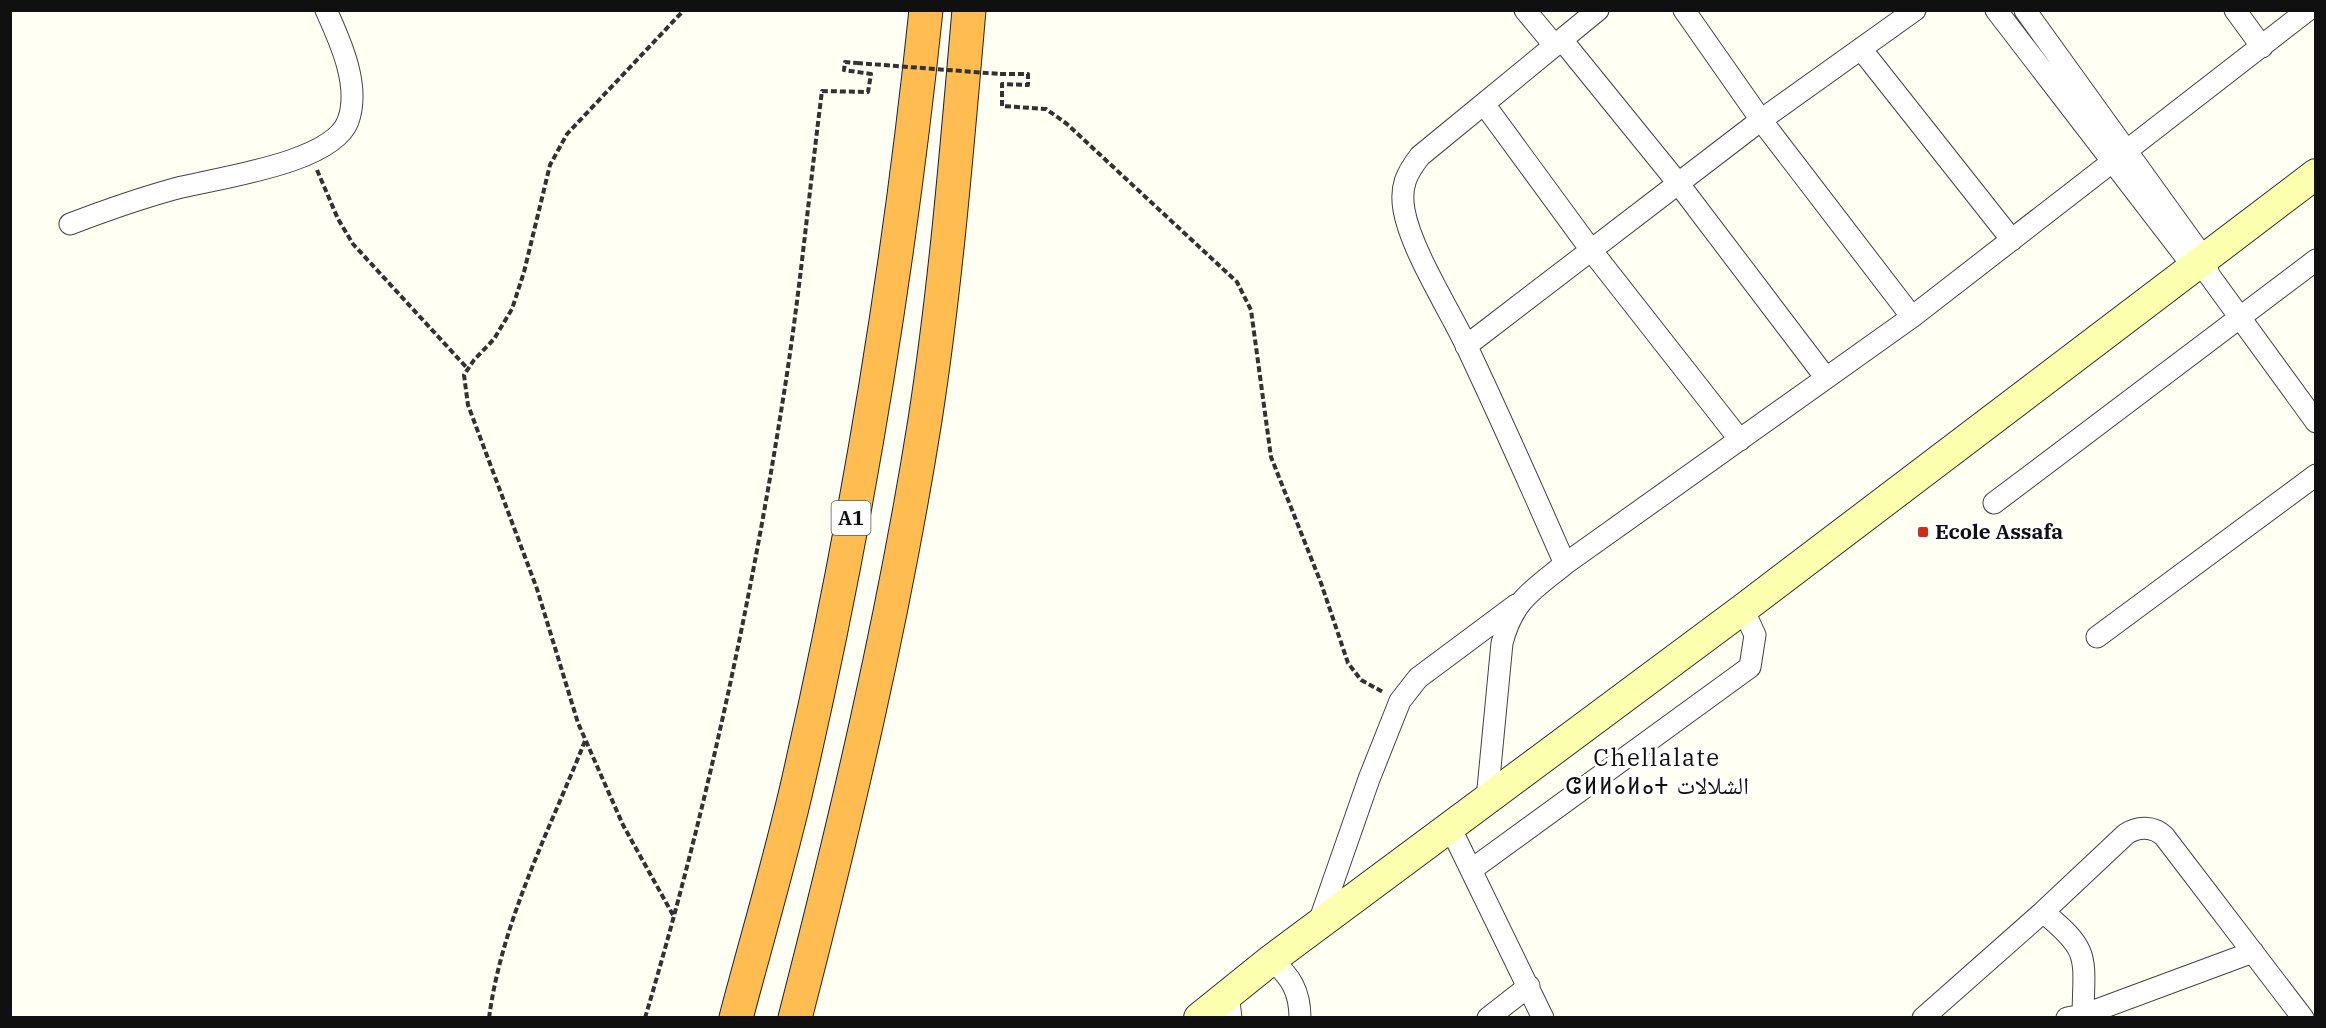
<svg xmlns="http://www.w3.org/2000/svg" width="2326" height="1028" viewBox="0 0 2326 1028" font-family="'IBM Plex Serif','Noto Naskh Arabic','Noto Sans Tifinagh',serif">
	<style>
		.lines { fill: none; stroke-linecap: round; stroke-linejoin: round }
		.street-casing { stroke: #434343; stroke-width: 23 }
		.secondary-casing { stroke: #323232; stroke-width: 32 }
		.highway-casing { stroke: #212121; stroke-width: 35 }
		.path { stroke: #323232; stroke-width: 4; stroke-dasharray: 6 3; stroke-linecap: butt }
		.street { stroke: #fff; stroke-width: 21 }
		.secondary { stroke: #fbffae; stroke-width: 30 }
		.highway { stroke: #ffbc51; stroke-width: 33 }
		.path-bridge { stroke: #323232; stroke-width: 4; stroke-dasharray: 6 3; stroke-linecap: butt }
		.poi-dot { fill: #d12b17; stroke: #fff; stroke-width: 2 }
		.labels { text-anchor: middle; stroke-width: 6; stroke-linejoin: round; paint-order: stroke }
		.shield { fill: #fff; stroke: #585858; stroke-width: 1.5 }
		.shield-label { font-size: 20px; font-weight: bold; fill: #101010 }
		.poi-label { font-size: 21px; font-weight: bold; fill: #101010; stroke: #fff; text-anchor: start }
		.quarter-label { font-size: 24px; letter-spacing: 1.5px; fill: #101010; stroke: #fff }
	</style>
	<rect width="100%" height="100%" fill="#fffff3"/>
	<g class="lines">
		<g class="street-casing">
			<path id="street" d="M1525 10 1555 46
				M1684 10 1761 120 1912 317
				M1996 10 2189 261
				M2025 10 2205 260 2209 275 2316 422
				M2235 10 2262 47
				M1562 40 1678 183 1826 378
				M1861 49 2012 240
				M1484 104 1591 250 1740 440
				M70 224C104 211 138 199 174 189 215 178 332 164 348 121 361 86 340 41 326 10
				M1466 346 1761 120 1915 10
				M1994 503 2316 260
				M1565 564C1533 491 1501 419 1467 347 1449 309 1411 250 1404 210 1400 187 1406 174 1420 156L1598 10
				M2097 637 2316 475
				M1487 799 1502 643C1513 600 1533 590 1565 564L1912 317 2308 10
				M1450 827 1543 1018
				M1471 870 1750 667 1755 635 1743 609
				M2043 912C2091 951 2084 956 2083 1015L2067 1018
				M1318 925 1369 779 1400 701 1418 678 1516 605
				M1271 960C1291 976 1300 992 1300 1018
				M1228 993 1231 1018
				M1488 1018 1529 986
				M1923 1018 2043 912 2126 834C2138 826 2153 826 2164 836L2303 1018
				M2084 1018 2083 1015 2253 952"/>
		</g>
		<g class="secondary-casing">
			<path id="secondary" d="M1199 1018 1271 960 1743 609 2316 174"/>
		</g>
		<g class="highway-casing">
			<path id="highway" d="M736 1018C757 938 781 858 799 778 857 525 899 268 926 10
				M795 1018C846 820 893 621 925 420 946 284 957 147 969 10"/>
		</g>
		<path class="path" d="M1000 74H1028V85L1002 84V106L1046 109 1067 124 1237 282 1251 310 1271 457 1321 583 1348 663 1361 680 1383 692
			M317 170 338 219 353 244 467 368
			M673 915 623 825 578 723 537 589 468 405 464 375 474 360 494 339 512 309 524 272 550 165 567 134 684 10
			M489 1018C502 921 549 831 585 741
			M645 1018C706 813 751 603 784 393 800 293 809 192 822 91L868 92 871 74 844 70 845 62 857 63"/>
		<use href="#street" class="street"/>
		<use href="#secondary" class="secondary"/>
		<use href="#highway" class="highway"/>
		<path class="path-bridge" d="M857 63 1000 74"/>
	</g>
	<rect class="poi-dot" x="1917" y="526" width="12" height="12" rx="3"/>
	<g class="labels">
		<rect class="shield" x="831.5" y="501" width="39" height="34" rx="4.5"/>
		<g class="shield-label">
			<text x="851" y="525">A1</text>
		</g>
		<g class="poi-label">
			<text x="1935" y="539">Ecole Assafa</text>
		</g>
		<g class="quarter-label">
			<text x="1657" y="766">Chellalate<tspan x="1657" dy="28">ⵛⵍⵍⴰⵍⴰⵜ الشلالات</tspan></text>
		</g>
	</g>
	<rect width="2326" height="1028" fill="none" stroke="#101010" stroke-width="24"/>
</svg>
